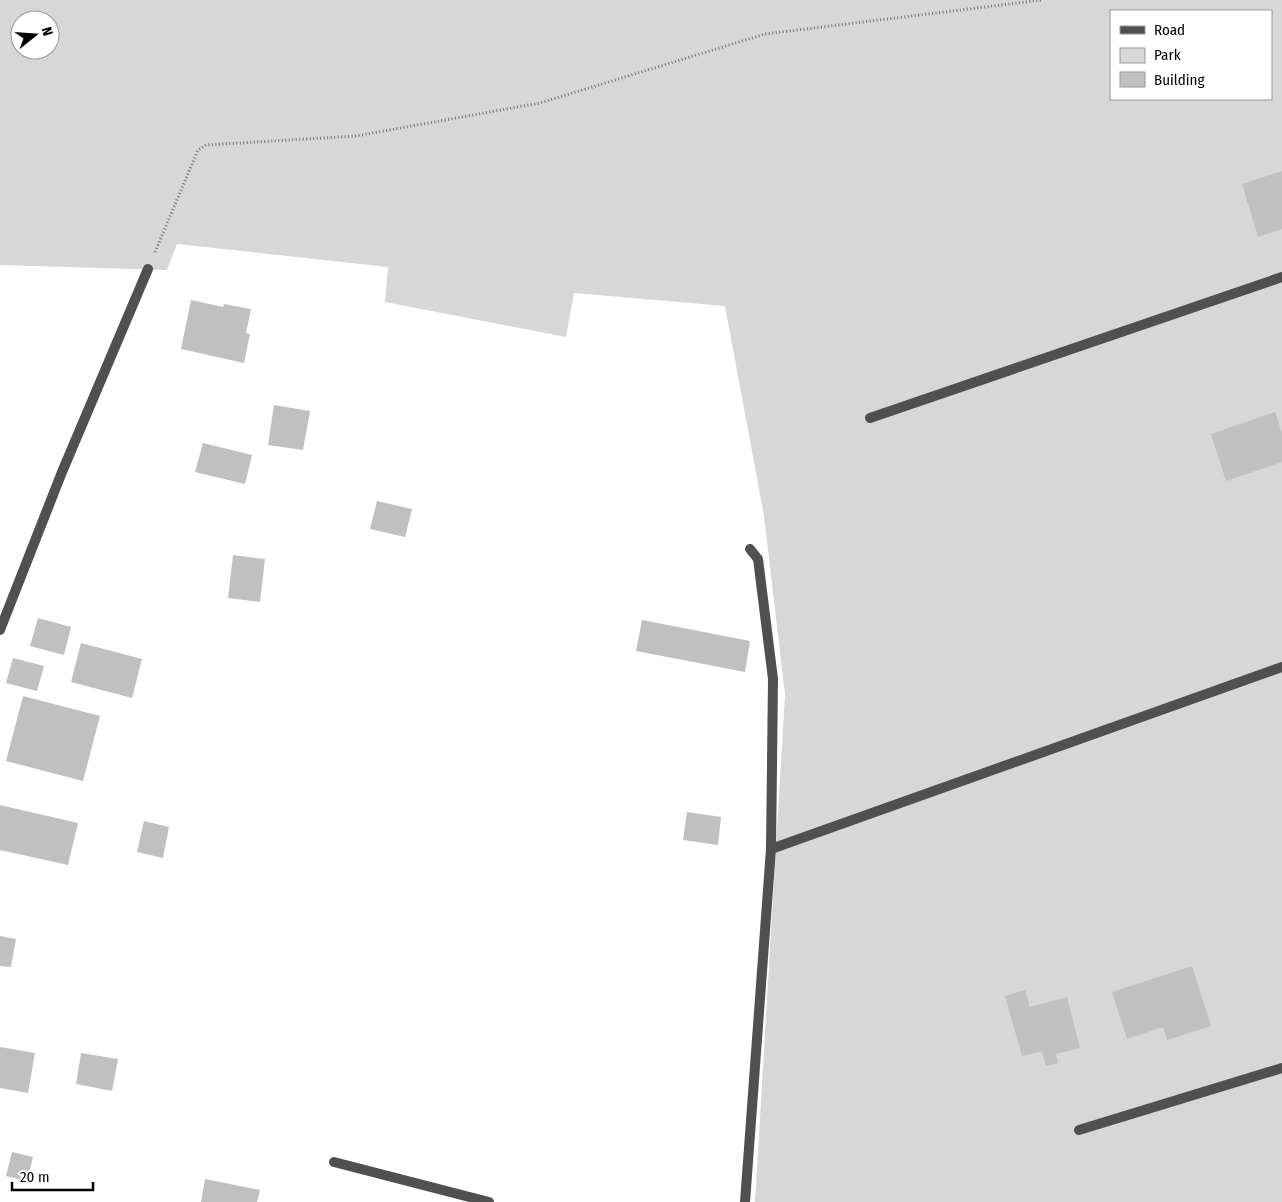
<svg xmlns="http://www.w3.org/2000/svg" width="1282" height="1202" viewBox="0 0 1282 1202" font-family="'Fira Sans Condensed',sans-serif">
	<style>
		.green { fill: #d7d7d7; fill-rule: evenodd }
		.building { fill: #c0c0c0 }
		.lines { fill: none; stroke-linecap: round; stroke-linejoin: round }
		.path { stroke: #727272; stroke-width: 3; stroke-dasharray: 1 2.5; stroke-linecap: butt }
		.service { stroke: #505050; stroke-width: 10 }
		.minor { stroke: #505050; stroke-width: 10 }
	</style>
	<rect width="100%" height="100%" fill="#fff"/>
	<path class="green" d="M0 0H1282V1202H755L785 695 764 516 725 306 574 293 566 337 385 302 388 267 177 244 167 270 0 265ZM1111 11H1271V99H1111ZM20 20H50V50H20Z"/>
	<path class="building" d="M1282 171V229L1258 237 1242 184Z
		M191 300 223 307 224 304 251 309 246 333 250 334 244 363 181 349Z
		M274 405 310 411 303 450 268 445Z
		M1275 412 1282 433V462L1226 481 1211 434Z
		M203 443 252 455 245 484 195 472Z
		M377 501 412 509 405 537 370 529Z
		M233 555 265 559 260 602 228 598Z
		M38 618 71 627 64 655 30 646Z
		M642 620 750 641 745 672 636 651Z
		M81 643 142 659 132 698 71 682Z
		M13 658 44 666 37 691 6 683Z
		M23 696 100 716 83 781 6 761Z
		M0 805 78 823 68 865 0 850Z
		M687 812 721 817 718 845 683 840Z
		M144 821 169 827 163 858 137 852Z
		M0 936 16 939 11 967 0 966Z
		M1192 966 1211 1026 1167 1040 1163 1027 1127 1039 1112 992Z
		M1025 990 1030 1007 1067 997 1080 1048 1056 1054 1058 1063 1046 1066 1042 1051 1022 1056 1005 996Z
		M0 1047 35 1053 28 1093 0 1088Z
		M81 1053 118 1059 112 1091 76 1084Z
		M12 1152 33 1157 27 1181 6 1176Z
		M205 1179 260 1190 257 1202H201Z"/>
	<g class="lines">
		<path class="path" d="M155 252 198 150 206 145 356 136 540 103 765 34 1042 0"/>
		<path class="service" d="M334 1162 489 1202"/>
		<path class="minor" d="M870 418 1282 277
			M0 630 62 472 148 269
			M771 849 1282 667
			M1079 1130 1282 1068
			M745 1202 771 849 773 679 758 559 750 549"/>
	</g>
	<rect x="1110" y="10" width="162" height="90" fill="#ffffff" stroke="#999999"/>
	<rect x="1120" y="26" width="25" height="8" fill="#505050" stroke="#999999"/>
	<text x="1154" y="35" font-size="15" fill="#000000">Road</text>
	<rect x="1120" y="48" width="25" height="15" fill="#d7d7d7" stroke="#999999"/>
	<text x="1154" y="60" font-size="15" fill="#000000">Park</text>
	<rect x="1120" y="72" width="25" height="15" fill="#c0c0c0" stroke="#999999"/>
	<text x="1154" y="85" font-size="15" fill="#000000">Building</text>
	<g transform="translate(35 35) rotate(73)"><circle r="24" fill="#ffffff" stroke="#999999"/>
	<path d="M0-4L9 19L0 12L-9 19Z" fill="#000000"/>
	<text y="-8" font-size="14" font-weight="bold" text-anchor="middle" fill="#000000">N</text>
	</g>
	<path d="M12 1182v8h81v-8" fill="none" stroke="#000000" stroke-width="2.5"/>
	<text x="20" y="1182" font-size="15" fill="#000000" stroke="#ffffff" stroke-width="4" paint-order="stroke">20 m</text>
</svg>
